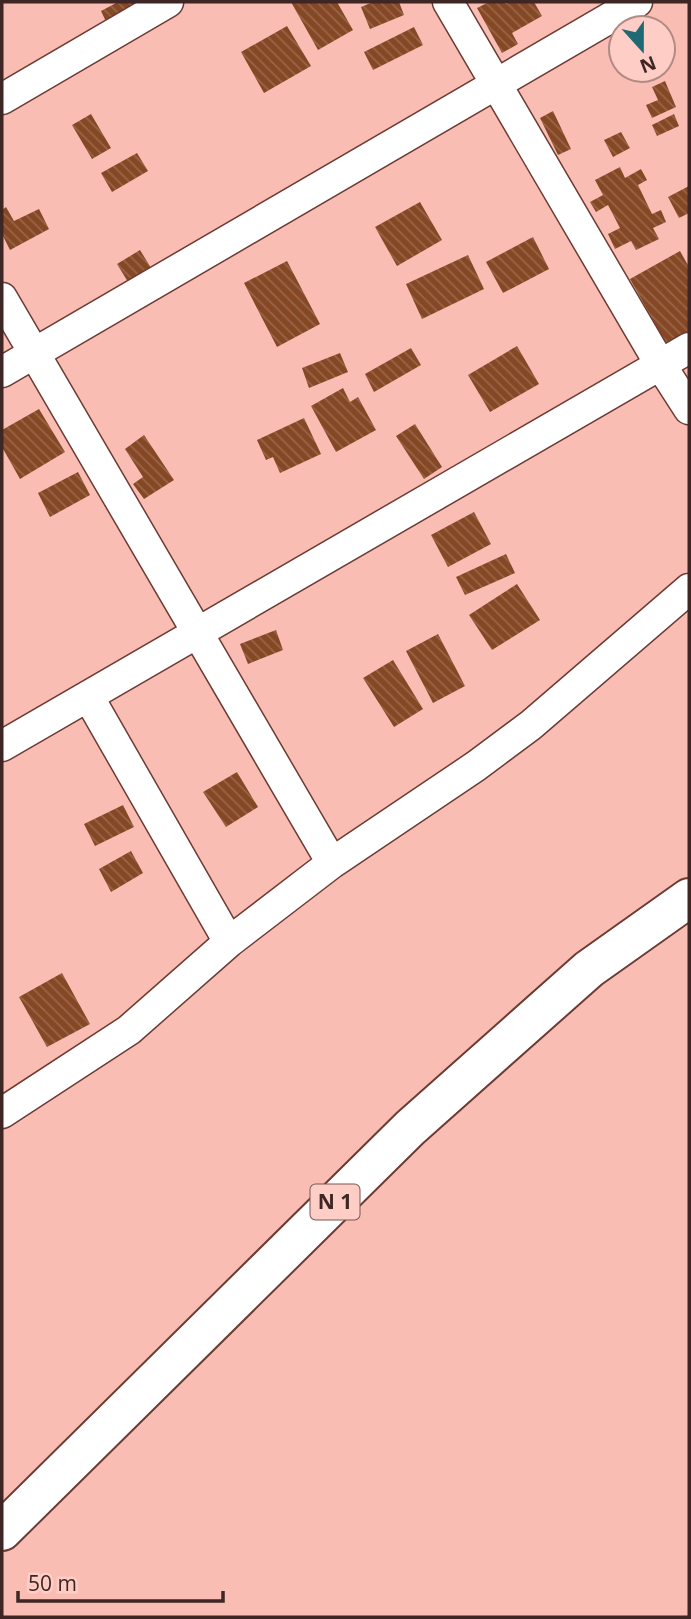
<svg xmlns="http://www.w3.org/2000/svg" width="691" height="1619" viewBox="0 0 691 1619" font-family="'Open Sans',sans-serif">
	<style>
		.building { fill: url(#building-back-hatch) }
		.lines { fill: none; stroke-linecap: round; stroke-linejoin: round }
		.street-casing { stroke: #6c3b33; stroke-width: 33 }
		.highway-casing { stroke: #6c3b33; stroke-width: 42 }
		.street { stroke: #fff; stroke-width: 30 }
		.highway { stroke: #fff; stroke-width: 38 }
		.labels { text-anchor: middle; stroke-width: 7; stroke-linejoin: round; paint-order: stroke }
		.shield { fill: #fecdc5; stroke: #775854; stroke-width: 2 }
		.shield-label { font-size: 21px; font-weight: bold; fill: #3d2623 }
	</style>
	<defs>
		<pattern id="building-back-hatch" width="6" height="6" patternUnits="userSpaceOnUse" patternTransform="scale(1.75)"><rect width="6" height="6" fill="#864824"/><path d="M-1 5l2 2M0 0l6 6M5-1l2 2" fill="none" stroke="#96664a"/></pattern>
	</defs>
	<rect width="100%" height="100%" fill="#f9bdb3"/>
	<path class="building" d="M118 2H133L140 15 110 30 101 11Z
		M291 2H337L353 30 318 50Z
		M373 2H399L404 15 370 29 361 7Z
		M489 2H504L506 4 510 2H534L542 16 512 33 518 44 502 53 477 8Z
		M287 26 311 66 264 93 241 52Z
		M414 27 423 45 373 70 364 52Z
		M665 81 676 107 652 118 646 105 658 100 652 87Z
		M553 111 571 149 558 155 540 118Z
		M91 114 111 148 92 159 72 125Z
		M674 114 679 126 657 136 652 125Z
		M621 132 630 148 613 157 604 140Z
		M137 153 148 171 112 192 101 173Z
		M620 167 625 178 641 169 647 180 638 185 652 214 661 210 666 222 653 228 659 239 636 250 631 241 615 249 608 234 620 228 608 205 596 212 590 202 603 195 595 180Z
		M689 186V213L679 218 668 197Z
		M420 202 442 240 397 266 375 227Z
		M6 207 14 221 39 209 49 229 10 250 2 234V210Z
		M533 237 549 269 503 293 486 262Z
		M140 250 156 276 133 290 117 264Z
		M680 251 689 267V332L667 345 630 279Z
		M468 255 484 289 422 319 406 284Z
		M287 261 320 324 277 347 244 283Z
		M517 346 539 384 490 412 468 375Z
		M411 348 421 365 374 392 365 374Z
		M340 353 348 372 309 388 302 368Z
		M343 388 350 402 358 397 376 430 336 452 311 406Z
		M39 409 65 452 20 479 2 447V430Z
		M304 418 321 454 280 473 273 457 266 460 257 440Z
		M415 424 442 467 424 479 396 436Z
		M144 435 174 480 144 499 133 484 143 477 125 449Z
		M78 472 90 495 50 517 38 493Z
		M474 512 491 544 448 567 431 535Z
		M506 554 515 573 465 595 456 577Z
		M517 584 540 620 492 650 469 615Z
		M276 630 283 650 248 664 240 644Z
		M438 634 465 686 433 703 406 651Z
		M393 660 423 709 394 727 363 678Z
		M237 772 258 807 226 827 203 792Z
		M123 805 134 827 95 846 84 824Z
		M131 851 143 873 111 892 99 869Z
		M62 973 90 1024 47 1047 19 997Z"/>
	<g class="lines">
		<g class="street-casing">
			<path id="street" d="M448 2 660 364 689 409
				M2 99 168 2
				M2 298 332 863
				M2 372 637 2
				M88 696 229 942
				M2 746 689 348
				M2 1113 129 1030 229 942 332 863 476 766 531 725 689 589"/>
		</g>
		<g class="highway-casing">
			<path id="highway" d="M2 1531 410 1128 589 969 689 898"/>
		</g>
		<use href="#street" class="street"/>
		<use href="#highway" class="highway"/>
	</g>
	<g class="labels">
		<rect class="shield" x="310.5" y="1184.5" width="49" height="35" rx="5"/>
		<g class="shield-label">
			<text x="335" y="1209">N 1</text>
		</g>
	</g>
	<rect width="691" height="1619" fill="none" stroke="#3d2623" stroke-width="7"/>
	<g transform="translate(642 49) rotate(159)"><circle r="33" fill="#fecdc5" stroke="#b18a84" stroke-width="2"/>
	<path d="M0-5L12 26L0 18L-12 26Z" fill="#1f6974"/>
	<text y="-10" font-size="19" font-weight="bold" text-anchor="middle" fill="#3d2623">N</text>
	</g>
	<path d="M18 1591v10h205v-10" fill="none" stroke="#3d2623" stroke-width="3.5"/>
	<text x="28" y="1591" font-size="21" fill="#3d2623" stroke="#fecdc5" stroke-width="5" paint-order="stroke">50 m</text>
</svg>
